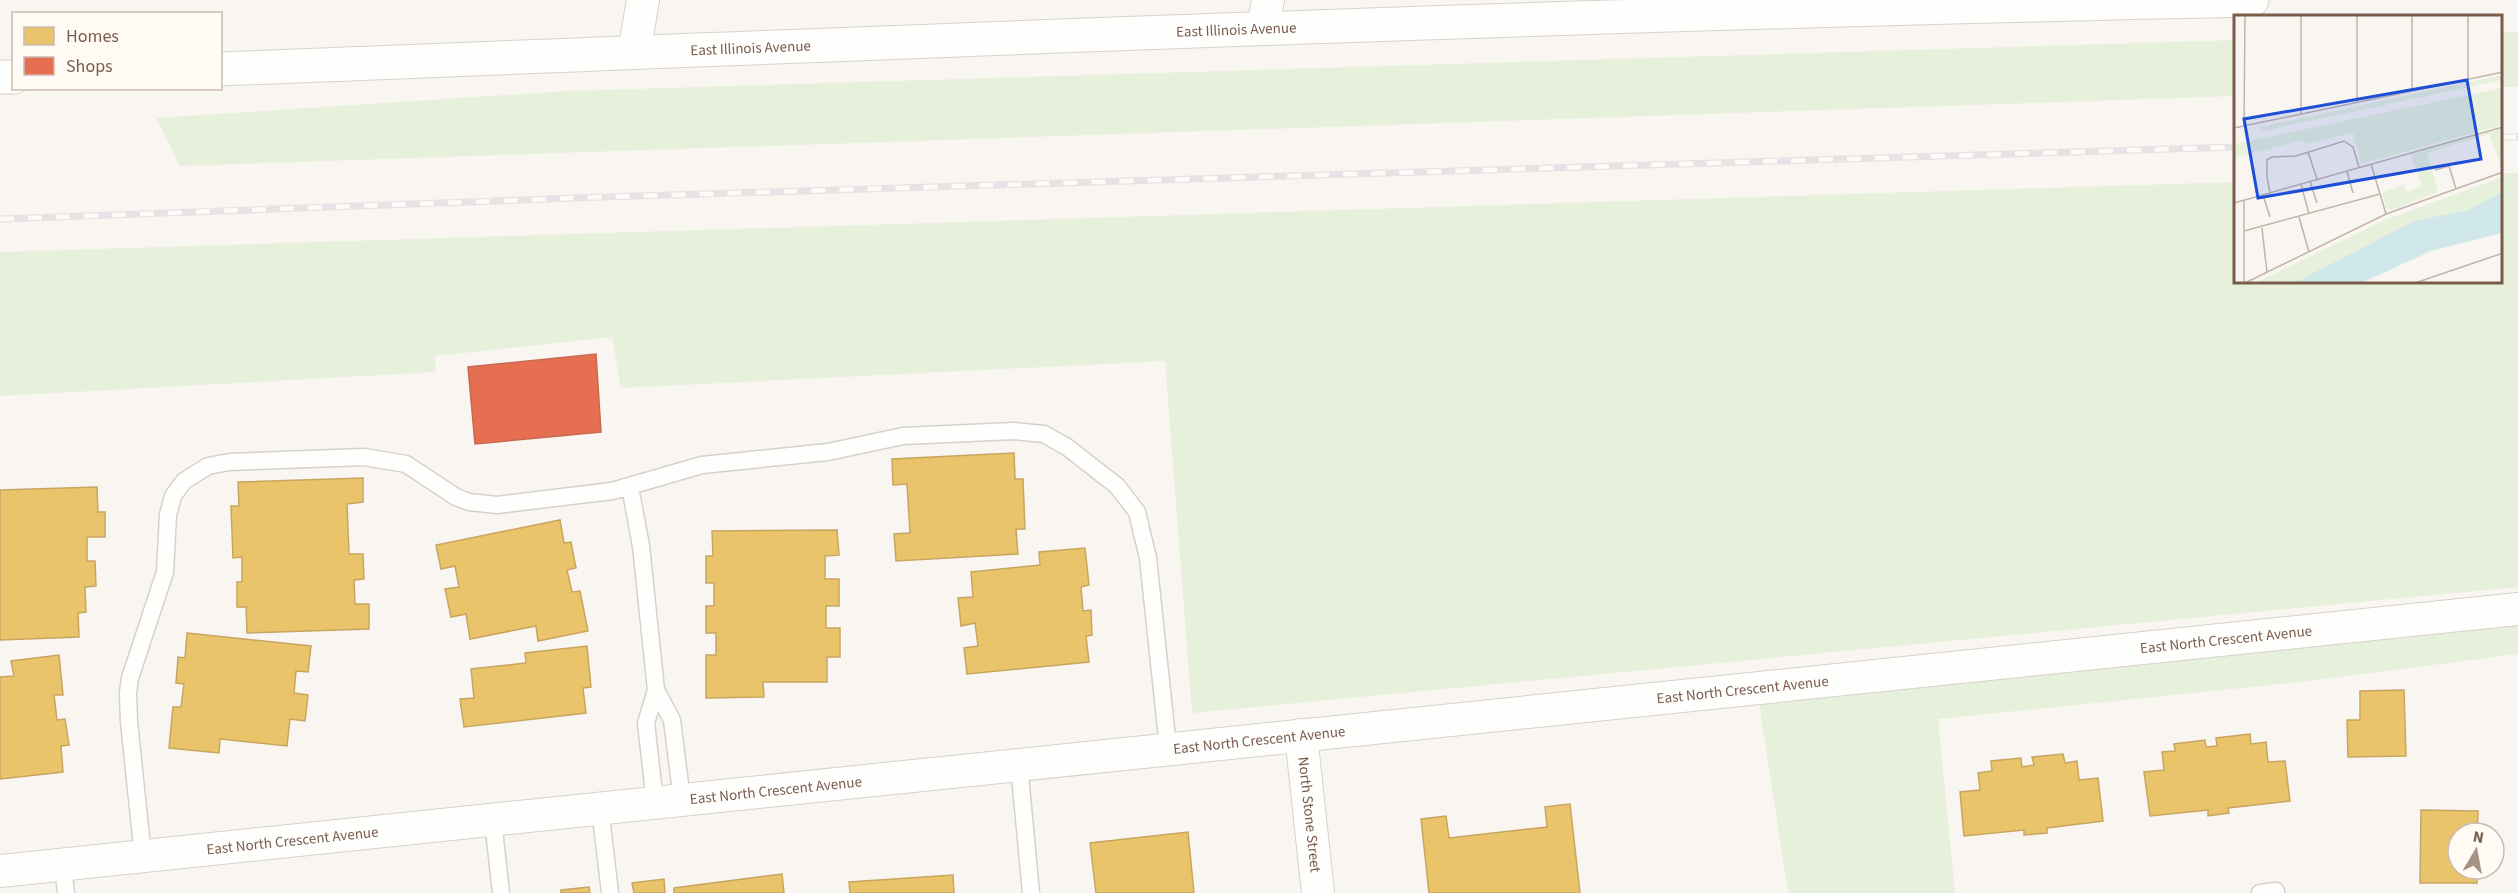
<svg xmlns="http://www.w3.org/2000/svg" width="2518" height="893" viewBox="0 0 2518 893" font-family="'Source Sans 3',sans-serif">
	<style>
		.green { fill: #e7f0db }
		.homes { fill: #e9c46a; stroke: #c8a561; stroke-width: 1.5 }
		.shops { fill: #e76f51; stroke: #c66950; stroke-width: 1.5 }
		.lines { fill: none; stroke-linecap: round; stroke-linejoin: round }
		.lane-casing { stroke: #d7d1cb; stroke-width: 19 }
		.street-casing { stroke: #d7d1cb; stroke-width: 34 }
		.secondary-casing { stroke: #d9d2cb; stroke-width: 35 }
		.lane { stroke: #fefefd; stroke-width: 16 }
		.street { stroke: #fefefd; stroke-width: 32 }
		.secondary { stroke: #fefefd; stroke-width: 33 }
		.rail-casing { stroke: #e6e3e7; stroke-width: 7 }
		.rail { stroke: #fffaf3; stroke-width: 4.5; stroke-dasharray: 14; stroke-linecap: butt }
		.labels { text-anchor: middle; stroke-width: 6; stroke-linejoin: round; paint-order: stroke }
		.street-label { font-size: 15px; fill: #7a5c4d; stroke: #fffaf3 }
		.inset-road { fill: none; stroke: #c2b3aa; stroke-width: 1.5 }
		.view { fill: #1d4ed8; fill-opacity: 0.15; stroke: #1d4ed8; stroke-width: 3 }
		.inset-edge { fill: none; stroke: #7a5c4d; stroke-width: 3 }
	</style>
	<rect width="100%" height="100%" fill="#f9f5f0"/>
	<path class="green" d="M2502 32H2518V87H2502Z
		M2236 40V96L180 166 156 118 569 91Z
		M2502 173H2518V587L1192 713 1165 361 621 388 612 337 435 356 436 372 0 396V252L2236 182V282H2502Z
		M2518 625V654L2300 682 1938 719 1955 893H1788L1759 703Z"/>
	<path class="homes" d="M1014 453 1015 479H1023L1025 529H1016L1018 554 896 561 894 534 910 533 907 484 893 485 892 459Z
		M363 478V502L347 504 349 554H363L364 579 354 580 355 604H369V629L247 633 246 607H237V582H242V557L233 558 231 506H239L238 482Z
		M97 487 98 512H105V537H87V561H95L96 586 85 587 86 612 78 613 79 637 0 640V490Z
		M560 520 564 543 571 542 576 568 567 570 572 592 580 591 588 631 538 641 536 626 470 639 466 614 451 617 445 589 459 587 455 566 441 569 436 545Z
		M837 530 839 555 825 556V579H839V606H826V628H840V657H827V682H763L764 697 706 698V655H716V633H706V606H714V583H706V556H713L712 531Z
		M1085 548 1089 585 1081 587 1083 611 1091 610 1092 635 1086 636 1089 662 967 674 964 648 978 646 975 623 961 626 958 598 973 597 971 572 1040 565 1039 552Z
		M187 633 311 646 308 672 296 671 294 693 308 695 305 721 290 719 287 746 220 739 219 753 169 748 173 707H181L184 684 176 683 178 657 185 658Z
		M587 646 591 687 583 688 586 713 464 727 460 699 474 698 471 669 526 663 525 653Z
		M59 655 63 695H54L57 720 65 719 69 745 61 746 63 772 0 779V677L14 676 11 661Z
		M2404 690 2406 756 2348 757 2347 720H2360V691Z
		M2250 734 2251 744 2266 742 2268 762 2285 761 2290 801 2228 808 2229 813 2208 816V810L2150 816 2144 772 2164 770 2162 752 2175 751 2174 744 2205 740 2206 747 2217 746 2216 738Z
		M2063 754 2065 763 2077 761 2079 780 2098 778 2103 821 2047 828V833L2024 835V830L1964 836 1960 792 1980 790 1978 773 1992 771 1991 761 2021 758 2022 767 2034 765 2032 757Z
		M1570 804 1580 893H1429L1421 819 1446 816 1449 838 1547 827 1545 807Z
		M2421 810 2478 811 2477 833H2458V869H2477V883H2420Z
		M1188 832 1194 893H1096L1090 843Z
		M782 874 784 893H674V888Z
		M953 875 954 893H850L849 882Z
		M664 879 665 893H634L632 883Z
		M589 887 590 893H561V890Z"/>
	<path class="shops" d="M596 354 601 432 475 444 468 367Z"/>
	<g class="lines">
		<g class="lane-casing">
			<path id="lane" d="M630 487 641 546 656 690 672 720 682 800
				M1019 765 1031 893
				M655 802 646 723 656 690
				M600 808 610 893
				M493 820 501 893
				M143 856 129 722 128 693 130 678 165 572 168 515 173 496 184 481 208 466 229 462 364 457 406 464 456 497 469 502 497 505 612 491 702 465 828 452 903 436 1013 431 1044 434 1067 447 1117 486 1137 512 1148 558 1168 748
				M63 865 66 893
				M2260 893 2276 891"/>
		</g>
		<g class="street-casing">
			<g id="street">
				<path d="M1263 28 1268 0"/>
				<path d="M634 53 643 0"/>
				<path id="s1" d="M1301 735 1318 893"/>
				<path id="s2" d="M0 871 2518 609"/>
			</g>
		</g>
		<g class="secondary-casing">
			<g id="secondary">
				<path id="s3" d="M220 69C898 42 1575 14 2252 0"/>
				<path d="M0 77H14"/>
			</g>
		</g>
		<use href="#lane" class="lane"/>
		<use href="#street" class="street"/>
		<use href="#secondary" class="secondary"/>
		<g class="rail-casing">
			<path id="rail" d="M2502 137H2518
				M0 219 604 197 2236 147"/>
		</g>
		<use href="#rail" class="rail"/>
	</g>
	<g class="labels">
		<g class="street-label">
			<text dy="5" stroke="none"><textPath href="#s3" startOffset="1017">East Illinois Avenue</textPath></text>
			<text dy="5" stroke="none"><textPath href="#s3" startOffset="531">East Illinois Avenue</textPath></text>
			<text dy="5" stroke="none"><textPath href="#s2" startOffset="2238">East North Crescent Avenue</textPath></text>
			<text dy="5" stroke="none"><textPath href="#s2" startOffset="1752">East North Crescent Avenue</textPath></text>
			<text dy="5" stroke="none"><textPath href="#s2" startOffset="1266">East North Crescent Avenue</textPath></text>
			<text dy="5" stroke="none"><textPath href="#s2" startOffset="780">East North Crescent Avenue</textPath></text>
			<text dy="5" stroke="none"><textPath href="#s1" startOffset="80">North Stone Street</textPath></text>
			<text dy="5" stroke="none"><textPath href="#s2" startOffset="294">East North Crescent Avenue</textPath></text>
		</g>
	</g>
	<g transform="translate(2234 15)">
		<rect width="268" height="268" fill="#f9f5f0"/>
		<path d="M268 60V65L29 116 26 112ZM268 73V110L127 149 119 118 71 129 69 125 0 143V129ZM268 113V154L255 119 193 138 204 177 157 195 152 193 148 179 153 175 170 170 173 177 188 171 177 139ZM268 162V177L234 195 180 206 60 268H21L151 205Z" fill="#e7f0db"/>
		<path d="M268 177V218L197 236 127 268H60L180 206 234 195Z" fill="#d0e8ea"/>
		<path class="inset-road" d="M67 0V99M178 0V75M234 64V0M123 87V0M10 111 11 0M0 113 269 57M74 137 83 164M137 149 152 199M201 155 215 151 222 174M113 156 119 178M76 166 83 188M67 169 75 199M36 178 33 162V145L38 142 62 141 110 126 119 132 125 152M29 180 36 202M0 188 269 112M65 202 75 237M28 213 33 258M10 216 146 179M10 268V185M11 268 152 199 269 157M181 268 269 238"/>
		<path class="view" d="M233 65 247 144 24 183 10 104Z"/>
		<rect width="268" height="268" class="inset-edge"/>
	</g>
	<rect x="12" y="12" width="210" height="78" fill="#fffaf3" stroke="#cabbb1" stroke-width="1.5"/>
	<rect x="24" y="27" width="30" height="18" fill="#e9c46a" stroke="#cabbb1" stroke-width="1.5"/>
	<text x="66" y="42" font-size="18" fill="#7a5c4d">Homes</text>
	<rect x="24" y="57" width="30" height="18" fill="#e76f51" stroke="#cabbb1" stroke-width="1.5"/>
	<text x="66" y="72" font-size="18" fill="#7a5c4d">Shops</text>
	<g transform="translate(2476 851) rotate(10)"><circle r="28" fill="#fffaf3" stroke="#cabbb1" stroke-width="1.5"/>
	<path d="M0-4.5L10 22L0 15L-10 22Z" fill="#a69286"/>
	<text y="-9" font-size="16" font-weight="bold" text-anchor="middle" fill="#7a5c4d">N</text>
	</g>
</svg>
